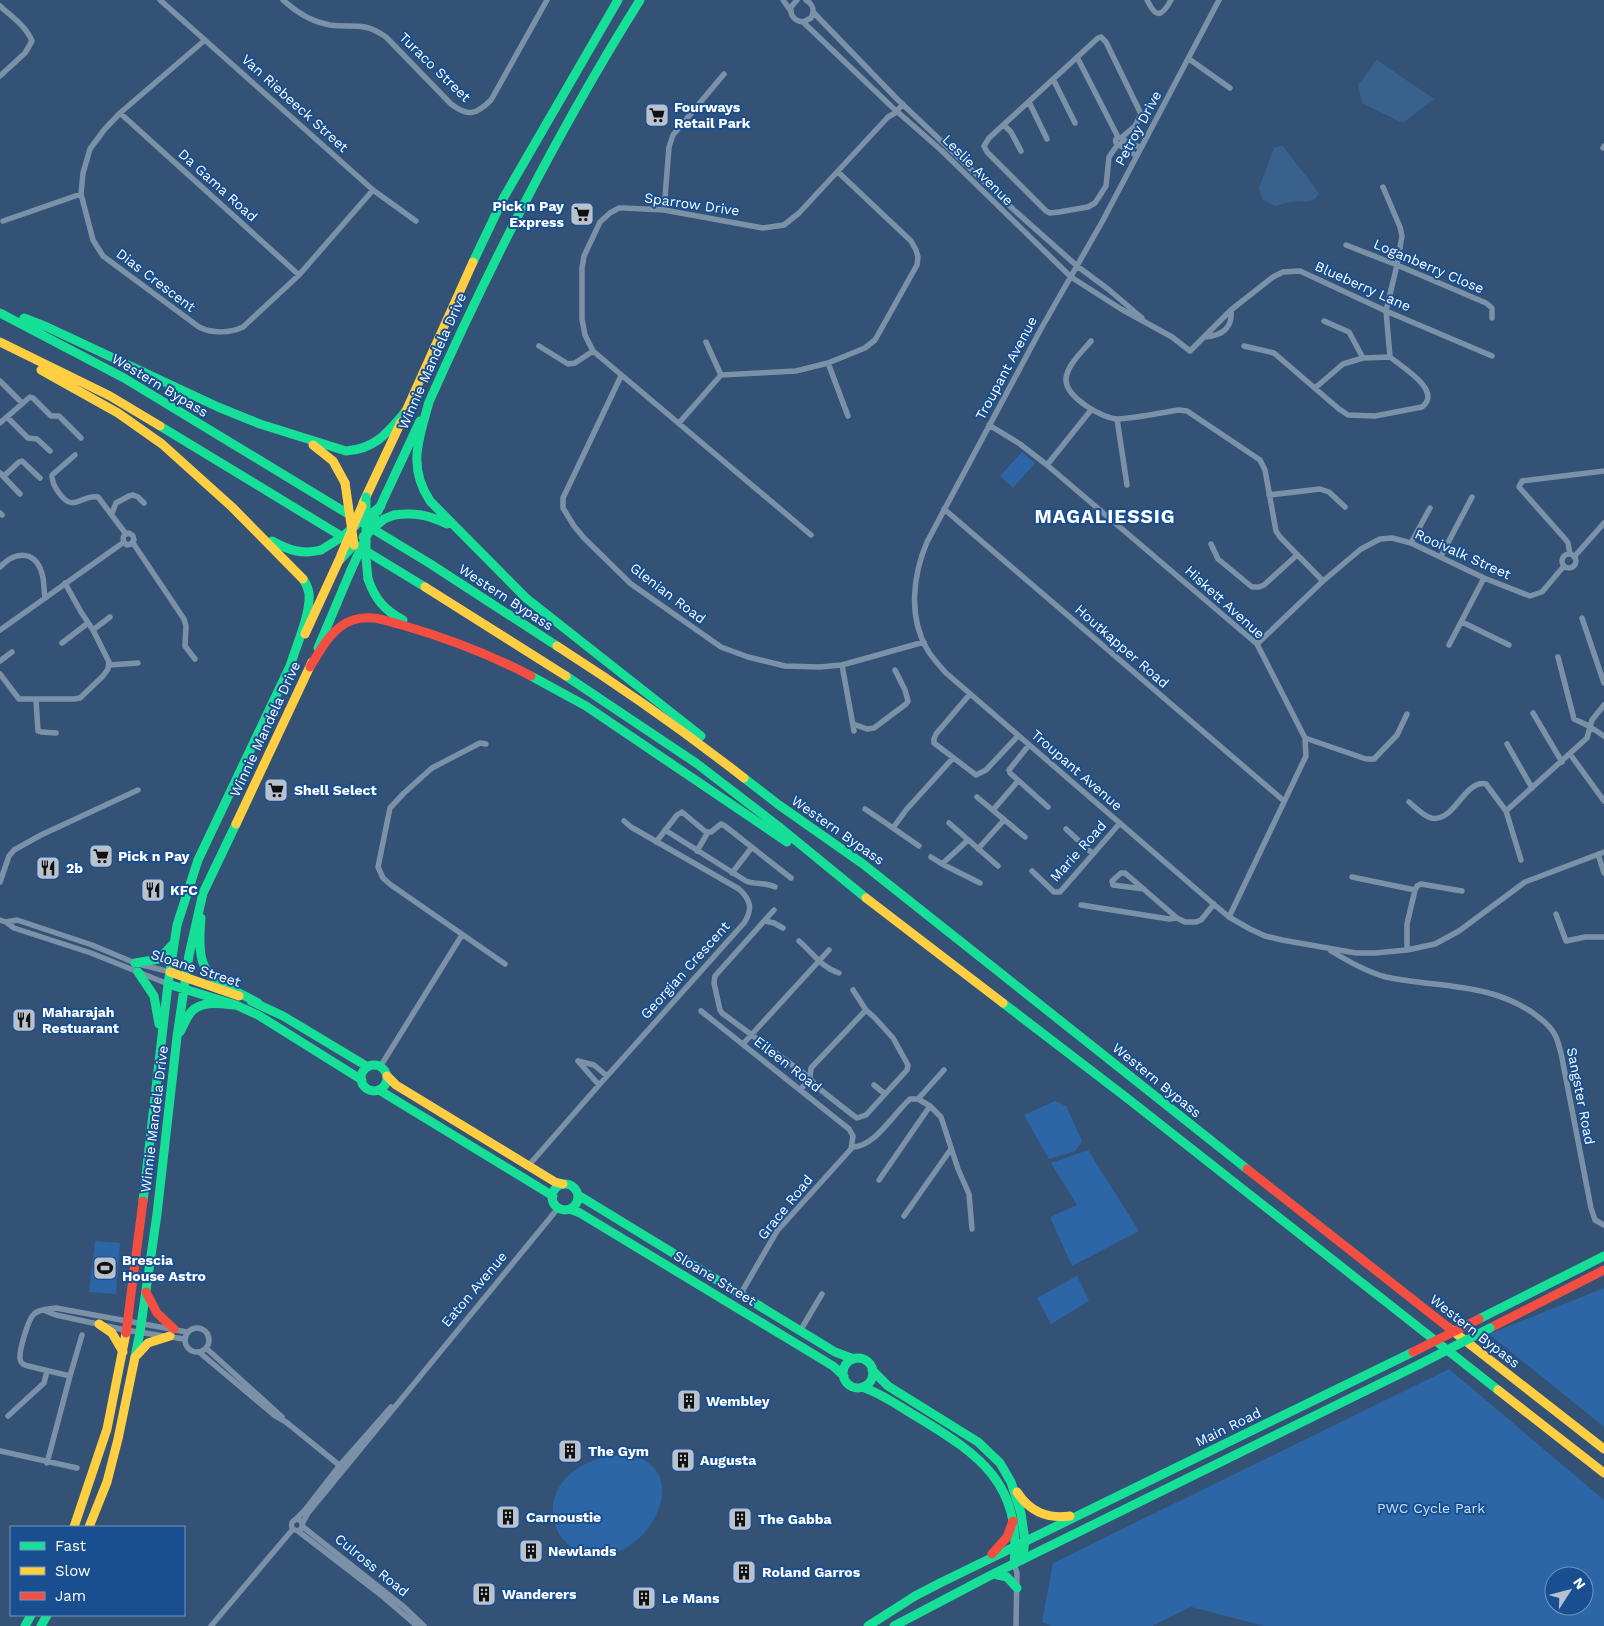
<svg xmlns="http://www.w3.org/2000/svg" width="1604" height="1626" viewBox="0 0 1604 1626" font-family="'Work Sans',sans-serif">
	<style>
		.green { fill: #2c66a6; fill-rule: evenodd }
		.water { fill: #39618e }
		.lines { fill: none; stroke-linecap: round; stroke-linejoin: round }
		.street { stroke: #7b91a8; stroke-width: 5.5 }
		.fast { stroke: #16e098; stroke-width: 9 }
		.slow { stroke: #ffcf43; stroke-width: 9 }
		.jam { stroke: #f24e42; stroke-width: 9 }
		.fast-bridge { stroke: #16e098; stroke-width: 9 }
		.slow-bridge { stroke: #ffcf43; stroke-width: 9 }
		.jam-bridge { stroke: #f24e42; stroke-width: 9 }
		.labels { text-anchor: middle; stroke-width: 4; stroke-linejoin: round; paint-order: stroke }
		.street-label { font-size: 14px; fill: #fff; stroke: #194f90 }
		.poi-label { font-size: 14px; font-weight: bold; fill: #fff; stroke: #194f90; text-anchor: start }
		.park-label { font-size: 14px; fill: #cce2fb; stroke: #194f90 }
		.district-label { font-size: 19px; font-weight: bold; letter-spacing: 1px; fill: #fff; stroke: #194f90 }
	</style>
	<rect width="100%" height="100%" fill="#345275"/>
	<path class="green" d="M1022 452 1035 463 1013 488 1000 476Z
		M1055 1101 1066 1106 1082 1141 1075 1151 1049 1159 1024 1115Z
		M1088 1150 1139 1231 1072 1266 1050 1217 1077 1205 1051 1163Z
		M95 1241 120 1243 116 1294 89 1292Z
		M1077 1276 1089 1301 1051 1324 1037 1298Z
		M1604 1288V1427L1489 1334Z
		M1449 1369 1604 1500V1626H1265L1191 1607 1152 1626H1052L1042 1622 1053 1563ZM1554 1576H1584V1606H1554Z
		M613 1455C620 1455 629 1455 636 1457 700 1477 634 1581 576 1550 545 1533 546 1490 574 1471 586 1462 599 1458 613 1455Z"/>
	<path class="water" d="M1377 60 1434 99 1403 123 1362 103 1358 85Z
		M1282 145 1319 193C1313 206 1301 200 1290 202 1285 203 1280 205 1275 206L1262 199 1259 188 1274 148Z"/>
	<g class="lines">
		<path class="street" d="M160 0 373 190 416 221
			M283 0C296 12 312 22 330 25 354 28 363 21 386 37L451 104C468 117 476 115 491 100L547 0
			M783 0 790 10
			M797 0 791 7C790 15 794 21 803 22L811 18C815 11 813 4 806 0
			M1147 0C1156 18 1161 18 1171 0
			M1219 0 1102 222 1042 327 927 542C913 575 908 616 927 649 932 658 939 665 946 673L1210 901 1229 917 1250 929 1265 936 1282 940 1356 953H1375L1407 950 1435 944 1459 931 1525 882 1604 852
			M0 6C12 17 26 26 32 41L25 53 0 76
			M813 12 897 99 1014 210 1077 266 1108 289 1142 318
			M803 22 892 107 941 150 1071 277 1121 309 1172 337 1190 351 1231 310 1273 277 1283 272 1300 271 1386 311 1492 356
			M205 40 120 113 104 130 90 149 83 173 81 194 93 240 103 256 199 327C213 334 230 333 243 327L299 275 373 190
			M1077 57 1118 137
			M1189 59 1230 88
			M1053 79 1075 123
			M1029 102 1047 139
			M120 113 299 275
			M1004 125 1011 132 1021 151
			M1115.5 141a3.5 3.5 0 1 1 7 0a3.5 3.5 0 1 1-7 0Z
			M1122 139 1141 148
			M1118 144 1109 157 1106 186 1095 203 1088 207 1059 212 1050 213 1046 211 987 152 984 146 989 138 1098 38 1101 37 1106 42 1141 114 1135 126 1121 138
			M1119 145 1137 156
			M1603 148 1604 146
			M1383 187 1400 227 1402 236 1397 265 1386 311 1390 357
			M664 210 669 147 673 135 724 74
			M3 221 81 194
			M1346 245 1397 265 1486 303 1492 308V318
			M1324 321 1349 332 1363 358
			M1204 337C1222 336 1233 328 1231 310
			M1091 341C1082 352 1067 365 1066 379 1065 397 1103 419 1118 419 1138 418 1159 413 1179 410L1187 411 1260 460 1265 470 1276 531 1280 537 1323 581
			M706 342 721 375
			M539 346 568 364 575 363 593 351
			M1244 346 1274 353 1339 409 1348 415 1375 416 1422 407C1443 391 1402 367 1390 357
			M828 363 848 416
			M621 376 563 498V508L574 526 584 538 631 584 721 647 748 657 785 666 819 667 842 665 924 642
			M0 381 22 403
			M1315 388 1343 364 1363 358 1390 357
			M7 417 28 438 37 439 50 451
			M1117 419 1127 485
			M0 423 30 397 33 398 51 416H59L81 438
			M679 423 721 375 796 371 828 363 865 348 875 340 917 265 918 257 916 250 911 241 838 172
			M989 425 1020 444 1047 465 1257 644 1305 738 1306 756 1229 917
			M75 455 52 475C52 483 55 487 59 493 74 514 81 494 98 497L126 534
			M1047 465 1091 410
			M0 473 20 494
			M4 476 19 462 22 461 40 478
			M1269 495 1320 489 1329 492 1345 507
			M944 509 1284 801
			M0 513 2 515
			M112 513 116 503 129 496 133 495 138 497 144 503
			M811 535 593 351 585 335 582 319V268L584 256 600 222 610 213 619 208H624L664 210 763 228 784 225 799 213 888 117 895 113 903 104
			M133 543 184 619 186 626 185 646 195 659
			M1411 543 1430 508
			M1211 544 1218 559 1252 587H1259L1264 585 1297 555
			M1570 554 1568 543 1566 540 1519 487 1522 481 1604 471
			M1562 561a7 7 0 1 1 14 0a7 7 0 1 1-14 0Z
			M1441 556 1472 497
			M1574 557 1604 523
			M0 567C17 549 38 551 43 578 44 584 44 591 45 598
			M1582 618 1604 683
			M1462 622 1509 645
			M0 630 124 542C122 537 124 534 129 533L133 536 134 540 131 544 127 545 124 542
			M93 630 110 617
			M62 643 88 623
			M1257 644 1323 581 1361 549 1380 539 1392 538 1411 543 1484 578 1530 596 1542 592 1564 566
			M1449 645 1484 578
			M1558 657 1574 719 1589 726 1604 736
			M0 661 12 652
			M109 665 138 663
			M842 665 854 731
			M0 674 19 699H74L80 698 103 676 108 669 109 662 93 630 81 612 65 583
			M970 694 936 734 934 739V743L976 775 986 770 1018 736
			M36 700 38 731 41 732 56 733
			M1533 713 1562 762
			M853 724 867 729 874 728 906 704 908 701 905 690 895 670
			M1305 738 1366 759H1374L1397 735 1407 714
			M486 744 480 743 432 768 404 793 390 808 378 867 383 878 391 885 505 964
			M1507 744 1532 788
			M1029 745 1009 770 1010 773 1048 807
			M1570 754 1604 801
			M977 797 1025 837
			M1409 802C1415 807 1423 816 1431 818 1455 823 1464 779 1486 784L1506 811
			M865 809 893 828 906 810 953 758
			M993 810 1018 781
			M949 823 998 866
			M893 828 919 846
			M1066 829 1093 854
			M665 830 746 881C756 885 765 882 775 887
			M656 842 677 815 682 812 706 832H711L721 824 725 826 791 878
			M978 849 1004 820
			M697 851 708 832
			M1598 854 1604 873
			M931 857 942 864 980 883
			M1521 860 1506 811 1587 738 1592 720 1604 705
			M942 864 968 840
			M1032 871 1054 892H1060L1120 823
			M732 873 752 847
			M1352 877 1415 890 1417 886 1421 884 1462 891
			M0 882 9 856 14 850 41 835 138 790
			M1144 889 1113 885 1112 881 1121 873H1125L1177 918 1185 922H1196L1201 920 1214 904
			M1081 905 1169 919 1177 918
			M774 910 715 976 714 983 720 1010 722 1013 810 1078 817 1087 854 1116 857 1118 866 1115 907 1070 908 1065 893 1038 874 1017 866 1010 853 990
			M1556 914 1566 941 1585 937H1604
			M0 920 6 922 14 928 91 953 168 984
			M765 921 774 923 783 928
			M6 922 17 920 92 945 135 963 170 972
			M799 941C813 953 821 967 839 973
			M1407 950V924L1415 890
			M1331 951C1348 961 1367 972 1386 977 1437 988 1493 982 1537 1016 1544 1021 1551 1027 1555 1035 1558 1040 1559 1047 1561 1053L1591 1208 1595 1220 1604 1225
			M701 1011 849 1129 853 1136 851 1149 777 1231 740 1295
			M743 1044 829 950
			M578 1061 594 1065 607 1076
			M578 1061 599 1085
			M380 1067 462 935
			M874 1085 885 1094
			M801 1089 810 1078 811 1068 866 1010
			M918 1099 944 1070
			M852 1147C875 1147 893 1114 910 1099H918L930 1106 941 1117 958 1169 969 1194 972 1229
			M529 1165 599 1085 744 923C753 909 751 900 739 889L631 827 624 821
			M879 1180 930 1106
			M904 1216 951 1149
			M43 1310 56 1315 125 1330 184 1339
			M185 1340a12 12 0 1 1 24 0a12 12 0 1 1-24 0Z
			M800 1331 822 1294
			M82 1335 70 1376 28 1366C24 1365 21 1364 20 1359 19 1351 28 1319 34 1314 39 1309 49 1309 56 1308L187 1332
			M206 1348 282 1417
			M199 1352 274 1415 286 1422 344 1469
			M8 1416 44 1383 47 1371
			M0 1451 77 1468
			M47 1463 70 1376
			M291.5 1525a5.5 5.5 0 1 1 11 0a5.5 5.5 0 1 1-11 0Z
			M295 1520 305 1510 340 1465 391 1407
			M302 1524 308 1513 559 1207
			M302 1526 404 1607 424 1626
			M298 1531 381 1595 417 1626
			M1014 1564 1017 1573 1016 1626
			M211 1626 293 1529"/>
		<path class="fast" d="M473 262 504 197 618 0
			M0 313 124 378 429 563 557 646
			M24 318 47 327 218 407 260 424 346 451C376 449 388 432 406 411
			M429 402C491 263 559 129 640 0
			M429 402C419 439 407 466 430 501L526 598 701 736
			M160 426 425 587
			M378 511 420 421
			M394 515C414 512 429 515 447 524
			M367 517 381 506
			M272 541C288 550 303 555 321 550
			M338 562 354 545
			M368 579C375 599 384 610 403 620
			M318 648 351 570
			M289 669C295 649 311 614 309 593 308 588 306 583 303 579
			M531 676 586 706 787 842
			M566 676 696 763 778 826 866 898
			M744 778 779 805 863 864 1247 1169
			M201 918C196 979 208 976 258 1003
			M135 963 159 959 173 944
			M138 972 154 996 159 1024
			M168 984 236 1005 258 1015 362 1080
			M251 1001 283 1016 368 1067
			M1003 1003 1127 1098 1498 1390
			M180 1032C184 1025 187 1016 192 1011 203 1000 222 1004 236 1005
			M361 1078a13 13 0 1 1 26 0a13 13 0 1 1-26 0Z
			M379 1090 553 1196
			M552 1197a13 13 0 1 1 26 0a13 13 0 1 1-26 0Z
			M578 1195 835 1352 854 1359
			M143 1201 168 984 177 925 198 860 291 664
			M570 1209 580 1213 833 1366 844 1376
			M1479 1319 1604 1256
			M135 1357 140 1332 157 1214 177 1037 189 955 203 893 236 824
			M843 1373a15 15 0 1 1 30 0a15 15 0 1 1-30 0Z
			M872 1370 888 1386 978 1442 1000 1463 1011 1482 1021 1513 1025 1541 1022 1560
			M862 1387C883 1394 900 1407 919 1418 980 1455 1022 1484 1014 1564
			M994 1574 1007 1577 1017 1588
			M25 1626 31 1615
			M41 1626 47 1615
			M868 1626 915 1596 940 1583 1413 1352
			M894 1626 993 1574 1420 1364"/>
		<path class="slow" d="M0 342 110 396 160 426
			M41 370 118 413 162 444 232 507 303 579
			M406 411 473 262
			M313 445 333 461 345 483
			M363 503 401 422
			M425 587 566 676
			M305 634 340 558
			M557 646C621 687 684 731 744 778
			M236 824 312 662
			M866 898 1003 1003
			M170 972 239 996
			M387 1076 396 1085 555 1182 563 1184
			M99 1324 112 1333 123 1352
			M1449 1328 1604 1449
			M137 1355 148 1343 170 1336
			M1498 1390 1604 1473
			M1017 1492C1030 1512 1047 1519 1070 1516
			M74 1527 107 1429 126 1333
			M89 1527 107 1482 118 1439 135 1357"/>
		<path class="jam" d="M310 667C321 649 332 627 353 620 370 614 386 621 402 625 447 638 489 654 531 676
			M1247 1169 1449 1328
			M146 1292 157 1313 174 1329
			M1490 1328 1604 1270
			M126 1333 143 1201
			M992 1554 1007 1537 1013 1521"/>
		<path class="fast-bridge" d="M366 497V558L368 579
			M363 537 384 519 394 515
			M321 550 342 537 356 525
			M351 570 375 518
			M1420 1364 1490 1328"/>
		<path class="slow-bridge" d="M345 483 354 545
			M341 555 362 506"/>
		<path class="jam-bridge" d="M1413 1352 1479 1319"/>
	</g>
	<defs>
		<g id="supermarket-square" transform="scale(1.25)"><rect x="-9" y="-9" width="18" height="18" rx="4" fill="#b8c2cf" stroke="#194f90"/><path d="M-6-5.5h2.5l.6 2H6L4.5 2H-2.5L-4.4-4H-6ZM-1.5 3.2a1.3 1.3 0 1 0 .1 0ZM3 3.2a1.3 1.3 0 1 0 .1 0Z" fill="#111"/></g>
		<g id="restaurant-square" transform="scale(1.25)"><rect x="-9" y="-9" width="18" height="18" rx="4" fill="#b8c2cf" stroke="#194f90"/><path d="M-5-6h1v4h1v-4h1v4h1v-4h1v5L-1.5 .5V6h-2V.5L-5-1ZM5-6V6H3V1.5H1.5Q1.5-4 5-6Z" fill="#111"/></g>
		<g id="stadium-square" transform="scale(1.25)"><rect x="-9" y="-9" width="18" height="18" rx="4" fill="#b8c2cf" stroke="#194f90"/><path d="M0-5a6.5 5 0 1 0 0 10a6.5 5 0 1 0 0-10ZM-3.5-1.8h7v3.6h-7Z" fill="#111"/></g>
		<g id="building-square" transform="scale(1.25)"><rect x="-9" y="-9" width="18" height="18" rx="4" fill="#b8c2cf" stroke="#194f90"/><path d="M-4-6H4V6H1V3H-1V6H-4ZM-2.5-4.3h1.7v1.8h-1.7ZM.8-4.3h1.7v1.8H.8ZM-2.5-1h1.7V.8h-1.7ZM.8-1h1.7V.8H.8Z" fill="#111"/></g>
	</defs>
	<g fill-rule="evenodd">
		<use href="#supermarket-square" x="657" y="115"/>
		<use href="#supermarket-square" x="582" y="214"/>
		<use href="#supermarket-square" x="276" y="790"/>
		<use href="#supermarket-square" x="101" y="856"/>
		<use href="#restaurant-square" x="48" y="868"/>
		<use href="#restaurant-square" x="153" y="890"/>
		<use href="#restaurant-square" x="24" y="1020"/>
		<use href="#stadium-square" x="105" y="1268"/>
		<use href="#building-square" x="689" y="1401"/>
		<use href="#building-square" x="570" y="1451"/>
		<use href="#building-square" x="683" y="1460"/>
		<use href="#building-square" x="508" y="1517"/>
		<use href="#building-square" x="740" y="1519"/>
		<use href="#building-square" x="531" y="1551"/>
		<use href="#building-square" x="744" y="1572"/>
		<use href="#building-square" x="484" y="1594"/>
		<use href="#building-square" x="644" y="1598"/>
	</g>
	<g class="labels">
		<g class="street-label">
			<text transform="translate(435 67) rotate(44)" y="5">Turaco Street</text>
			<text transform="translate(295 103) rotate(42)" y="5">Van Riebeeck Street</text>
			<text transform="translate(1138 128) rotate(-62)" y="5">Petroy Drive</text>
			<text transform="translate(978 170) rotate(45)" y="5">Leslie Avenue</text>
			<text transform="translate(218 185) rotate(42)" y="5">Da Gama Road</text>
			<text transform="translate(692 204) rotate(8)" y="5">Sparrow Drive</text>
			<text transform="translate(1429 266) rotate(23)" y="5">Loganberry Close</text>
			<text transform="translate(156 280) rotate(37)" y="5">Dias Crescent</text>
			<text transform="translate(1363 286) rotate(24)" y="5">Blueberry Lane</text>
			<text transform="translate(432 361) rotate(-66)" y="5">Winnie Mandela Drive</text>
			<text transform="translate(1006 368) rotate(-62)" y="5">Troupant Avenue</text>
			<text transform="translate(160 385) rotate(31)" y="5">Western Bypass</text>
			<text transform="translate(1463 554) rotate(24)" y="5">Rooivalk Street</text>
			<text transform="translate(668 593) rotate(37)" y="5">Glenian Road</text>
			<text transform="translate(506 597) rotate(33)" y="5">Western Bypass</text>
			<text transform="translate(1225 602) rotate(42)" y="5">Hiskett Avenue</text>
			<text transform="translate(1122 646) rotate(41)" y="5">Houtkapper Road</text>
			<text transform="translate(265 729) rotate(-65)" y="5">Winnie Mandela Drive</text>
			<text transform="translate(1077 770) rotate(41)" y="5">Troupant Avenue</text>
			<text transform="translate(838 830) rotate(35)" y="5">Western Bypass</text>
			<text transform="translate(1078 851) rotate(-48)" y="5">Marie Road</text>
			<text transform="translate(196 968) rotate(18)" y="5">Sloane Street</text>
			<text transform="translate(685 970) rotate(-48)" y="5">Georgian Crescent</text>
			<text transform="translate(788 1064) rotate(38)" y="5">Eileen Road</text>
			<text transform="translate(1157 1080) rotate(39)" y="5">Western Bypass</text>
			<text transform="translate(1581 1096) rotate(79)" y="5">Sangster Road</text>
			<text transform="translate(154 1119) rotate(-83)" y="5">Winnie Mandela Drive</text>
			<text transform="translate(785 1207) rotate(-51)" y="5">Grace Road</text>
			<text transform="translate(715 1278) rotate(31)" y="5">Sloane Street</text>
			<text transform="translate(474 1289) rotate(-50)" y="5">Eaton Avenue</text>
			<text transform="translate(1475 1331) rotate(38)" y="5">Western Bypass</text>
			<text transform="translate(1228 1427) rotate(-26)" y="5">Main Road</text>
			<text transform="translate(372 1565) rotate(39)" y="5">Culross Road</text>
		</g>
		<g class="poi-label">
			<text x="674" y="112">Fourways<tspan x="674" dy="16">Retail Park</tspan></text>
			<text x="564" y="211" text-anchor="end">Pick n Pay<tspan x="564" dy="16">Express</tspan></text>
			<text x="294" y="795">Shell Select</text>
			<text x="118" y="861">Pick n Pay</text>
			<text x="66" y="873">2b</text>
			<text x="170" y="895">KFC</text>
			<text x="42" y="1017">Maharajah<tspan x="42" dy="16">Restuarant</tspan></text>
			<text x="122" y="1265">Brescia<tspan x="122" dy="16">House Astro</tspan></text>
			<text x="706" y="1406">Wembley</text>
			<text x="588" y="1456">The Gym</text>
			<text x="700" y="1465">Augusta</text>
			<text x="526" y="1522">Carnoustie</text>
			<text x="758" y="1524">The Gabba</text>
			<text x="548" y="1556">Newlands</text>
			<text x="762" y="1577">Roland Garros</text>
			<text x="502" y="1599">Wanderers</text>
			<text x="662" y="1603">Le Mans</text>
		</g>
		<g class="park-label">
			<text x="1431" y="1513">PWC Cycle Park</text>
		</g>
		<g class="district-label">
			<text x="1105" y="523">MAGALIESSIG</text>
		</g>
	</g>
	<rect x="10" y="1526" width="175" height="90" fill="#194f90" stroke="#7595bc"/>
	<rect x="20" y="1542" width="25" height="8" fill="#16e098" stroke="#7595bc"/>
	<text x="55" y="1551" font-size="15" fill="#ffffff">Fast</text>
	<rect x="20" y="1567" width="25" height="8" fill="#ffcf43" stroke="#7595bc"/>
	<text x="55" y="1576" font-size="15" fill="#ffffff">Slow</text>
	<rect x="20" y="1592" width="25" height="8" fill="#f24e42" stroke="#7595bc"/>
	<text x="55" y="1601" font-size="15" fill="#ffffff">Jam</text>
	<g transform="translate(1569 1591) rotate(54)"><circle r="24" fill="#194f90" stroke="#7595bc"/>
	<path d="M0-4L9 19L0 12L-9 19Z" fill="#b8c2cf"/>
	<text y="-8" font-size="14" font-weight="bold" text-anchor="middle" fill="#ffffff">N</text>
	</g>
</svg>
